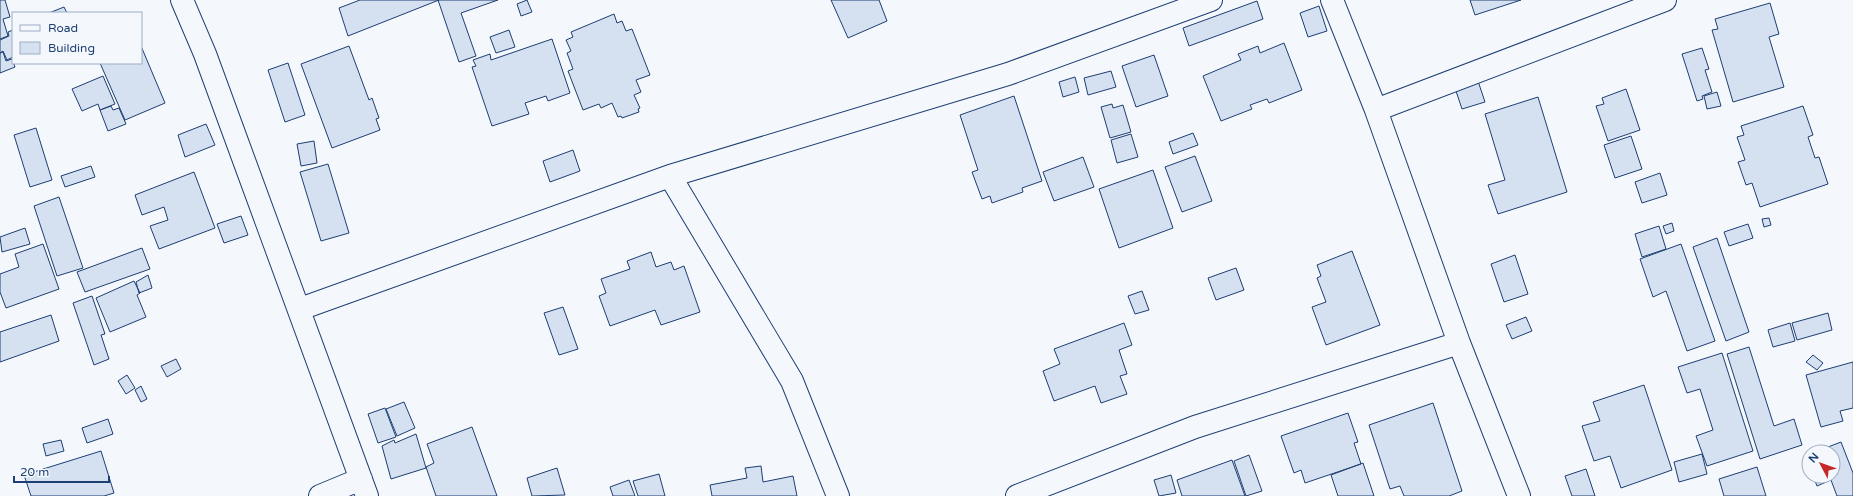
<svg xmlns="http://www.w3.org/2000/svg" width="1853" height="496" viewBox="0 0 1853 496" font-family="'Varela Round',sans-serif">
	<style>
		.building { fill: #d5e0f0; stroke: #1d3f73 }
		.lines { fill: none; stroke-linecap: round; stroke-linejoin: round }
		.minor-casing { stroke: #1d3f73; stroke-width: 24 }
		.minor { stroke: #f4f7fb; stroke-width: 22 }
	</style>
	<rect width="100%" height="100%" fill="#f4f7fb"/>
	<path class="building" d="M0 0H5L10 17 3 19 8 36 0 39Z
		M360 0H439L348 36 339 8Z
		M438 0H498L461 13 476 56 459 62Z
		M527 0 532 12 521 16 517 4Z
		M831 0H879L887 21 848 38Z
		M1470 0H1521L1475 15Z
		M1257 1 1263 19 1189 46 1183 28Z
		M1770 3 1779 34 1769 37 1784 87 1733 102 1712 30 1718 29 1715 19Z
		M1319 6 1327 31 1308 37 1300 13Z
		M64 7 67 13H49Z
		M614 14 617 23 622 21 626 31 632 29 650 75 636 80 641 92 634 95 640 108 638 109 639 112 622 118 621 116 618 117 612 103 601 108 599 104 583 110 568 71 573 69 567 53 571 51 566 40 573 37 571 32Z
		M13 30V57L7 60 3 51 0 53V40L9 36 8 32Z
		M509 30 515 47 496 53 490 37Z
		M552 39 570 93 548 101 546 96 525 103 529 114 492 126 472 67 476 66 473 60 490 54 491 60Z
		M1284 43 1302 90 1269 103 1267 99 1250 105 1252 109 1221 121 1203 76 1241 60 1238 54 1258 46 1260 53Z
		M141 46 165 103 125 120 100 63H141Z
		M349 46 369 100 372 98 379 118 376 119 380 130 332 148 301 64Z
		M1702 48 1709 69 1705 70 1712 92 1702 96 1703 99 1697 101 1682 54Z
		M3 52 6 61 12 59 15 67 0 73V53Z
		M1154 55 1168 96 1136 107 1122 66Z
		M288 63 305 115 285 122 268 70Z
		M1111 71 1116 87 1088 95 1084 78Z
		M103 76 115 104 100 110 98 104 82 111 72 89Z
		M1075 77 1079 92 1063 97 1059 82Z
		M1478 81 1485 102 1462 109 1455 88Z
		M1626 89 1640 130 1608 141 1596 106 1604 104 1602 98Z
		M1717 92 1721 106 1707 109 1704 96Z
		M1014 96 1042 181 1022 188 1023 192 992 203 990 196 982 199 972 172 978 170 960 115Z
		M1538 97 1567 192 1498 214 1488 185 1505 180 1485 114Z
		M1112 104 1113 108 1123 105 1131 132 1110 138 1101 107Z
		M111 106 113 110 119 108 126 124 108 131 100 110Z
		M1803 106 1813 135 1808 137 1815 158 1819 157 1828 184 1760 207 1752 183 1746 185 1738 162 1745 160 1737 137 1744 135 1741 126Z
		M206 124 215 145 185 157 178 135Z
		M36 128 52 180 30 187 14 135Z
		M1193 133 1198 145 1173 154 1169 142Z
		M1131 134 1138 157 1117 163 1111 140Z
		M1631 136 1642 169 1615 178 1604 145Z
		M314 141 317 163 301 166 297 144Z
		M573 150 580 171 550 182 543 161Z
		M1195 156 1212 201 1182 212 1165 167Z
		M1083 157 1094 187 1054 201 1043 172Z
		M328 164 349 233 321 241 300 172Z
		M91 166 95 177 65 187 61 176Z
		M1153 170 1173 228 1119 248 1099 189Z
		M194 172 215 228 159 249 150 226 168 220 164 207 142 215 135 195Z
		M1660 173 1667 195 1642 203 1635 182Z
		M59 197 83 268 57 276 34 206Z
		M241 216 248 235 224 243 217 224Z
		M1769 218 1771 225 1764 227 1762 219Z
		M1672 223 1674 231 1666 234 1663 226Z
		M1748 224 1753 238 1729 246 1724 232Z
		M1659 226 1666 249 1642 257 1635 234Z
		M25 228 30 244 2 252 0 237Z
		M1717 238 1749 332 1726 341 1693 247Z
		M43 244 59 289 6 308 0 292V274L19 267 15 254Z
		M1681 244 1715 341 1687 351 1666 291 1653 297 1640 259Z
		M142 248 150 269 85 292 77 272Z
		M1352 251 1380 325 1326 345 1312 307 1326 302 1317 278 1321 276 1317 265Z
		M651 252 656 267 671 262 674 270 684 266 700 312 661 325 655 310 610 326 599 296 606 293 601 279 630 269 627 261Z
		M1515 255 1528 294 1504 302 1491 264Z
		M1236 268 1244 290 1216 300 1208 278Z
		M148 275 152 288 139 293 136 282Z
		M134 281 140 293 137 295 146 317 110 332 96 298Z
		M1142 291 1149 310 1135 314 1128 296Z
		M92 296 105 334 101 335 109 359 94 365 73 303Z
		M563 307 578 349 559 355 544 313Z
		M1828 313 1832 330 1797 340 1792 323Z
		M51 315 59 341 0 362V332Z
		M1526 317 1532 331 1512 339 1506 325Z
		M1124 323 1132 345 1119 350 1127 374 1120 376 1127 394 1101 403 1095 386 1054 401 1043 371 1060 364 1054 349Z
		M1790 323 1795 341 1773 347 1768 330Z
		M1749 347 1774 426 1794 419 1802 445 1760 459 1727 354Z
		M1722 353 1753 451 1707 466 1696 436 1713 430 1700 389 1687 393 1678 367Z
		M1813 355 1823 363 1817 370 1806 362Z
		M176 359 181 369 167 377 161 366Z
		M1853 362V408L1840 411 1843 421 1821 427 1806 375Z
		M127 375 135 388 126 394 118 381Z
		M1644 385 1672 470 1621 488 1610 456 1594 461 1582 426 1600 421 1593 402Z
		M141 386 147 399 141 402 135 390Z
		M404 402 415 428 397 436 386 409Z
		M1433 403 1462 491 1449 496H1404L1400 486 1390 489 1369 425Z
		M385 408 396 437 378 443 368 414Z
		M1348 413 1358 442 1354 443 1361 464 1305 483 1301 470 1294 473 1281 436Z
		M108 419 113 434 87 443 82 428Z
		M472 427 497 496H436L426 467 434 463 427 444Z
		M416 434 426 468 391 479 382 446 394 440 395 443Z
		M61 440 64 451 46 456 43 444Z
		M1841 442 1853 473V496H1837L1831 480 1817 486 1813 476H1833V452H1815Z
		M101 451 114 493 104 496H31L24 475Z
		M1702 454 1707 474 1679 482 1674 462Z
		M1249 455 1262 491 1246 496 1234 461Z
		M1232 460 1245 496H1182L1177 480Z
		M1363 463 1374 496H1338L1331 475Z
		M761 466 763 482 793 476 797 496H712L710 485 747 478 745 468Z
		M1757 467 1766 496H1724L1719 479Z
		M557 468 565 495 532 496 527 478Z
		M1586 469 1595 496H1572L1565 476Z
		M659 474 665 496H638L633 481Z
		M1171 475 1176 493 1159 496 1154 480Z
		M629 480 635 496H613L610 487Z"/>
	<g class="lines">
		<g class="minor-casing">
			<path id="minor" d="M182 0 205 54 367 496
				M1332 0 1376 110 1459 343 1519 496
				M1376 110 1665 0
				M670 176 792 381 838 496
				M300 309 670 176 1008 74 1211 0
				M320 496 361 479
				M1017 496 1195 427 1459 343"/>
		</g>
		<use href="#minor" class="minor"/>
	</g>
	<rect x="12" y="12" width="130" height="52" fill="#f4f7fb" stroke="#9eadc5"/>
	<rect x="20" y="25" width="20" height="6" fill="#f4f7fb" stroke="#9eadc5"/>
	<text x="48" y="32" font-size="12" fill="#1d3f73">Road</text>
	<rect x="20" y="42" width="20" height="12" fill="#d5e0f0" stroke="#9eadc5"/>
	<text x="48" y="52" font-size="12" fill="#1d3f73">Building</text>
	<g transform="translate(1821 464) rotate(311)"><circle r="19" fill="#f4f7fb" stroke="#9eadc5"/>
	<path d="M0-3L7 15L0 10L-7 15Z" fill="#c62828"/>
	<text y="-6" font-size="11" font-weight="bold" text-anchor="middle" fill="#1d3f73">N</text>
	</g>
	<path d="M14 476v6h95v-6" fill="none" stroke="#1d3f73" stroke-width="2"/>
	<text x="20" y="476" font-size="12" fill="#1d3f73" stroke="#f4f7fb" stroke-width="3" paint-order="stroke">20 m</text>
</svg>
